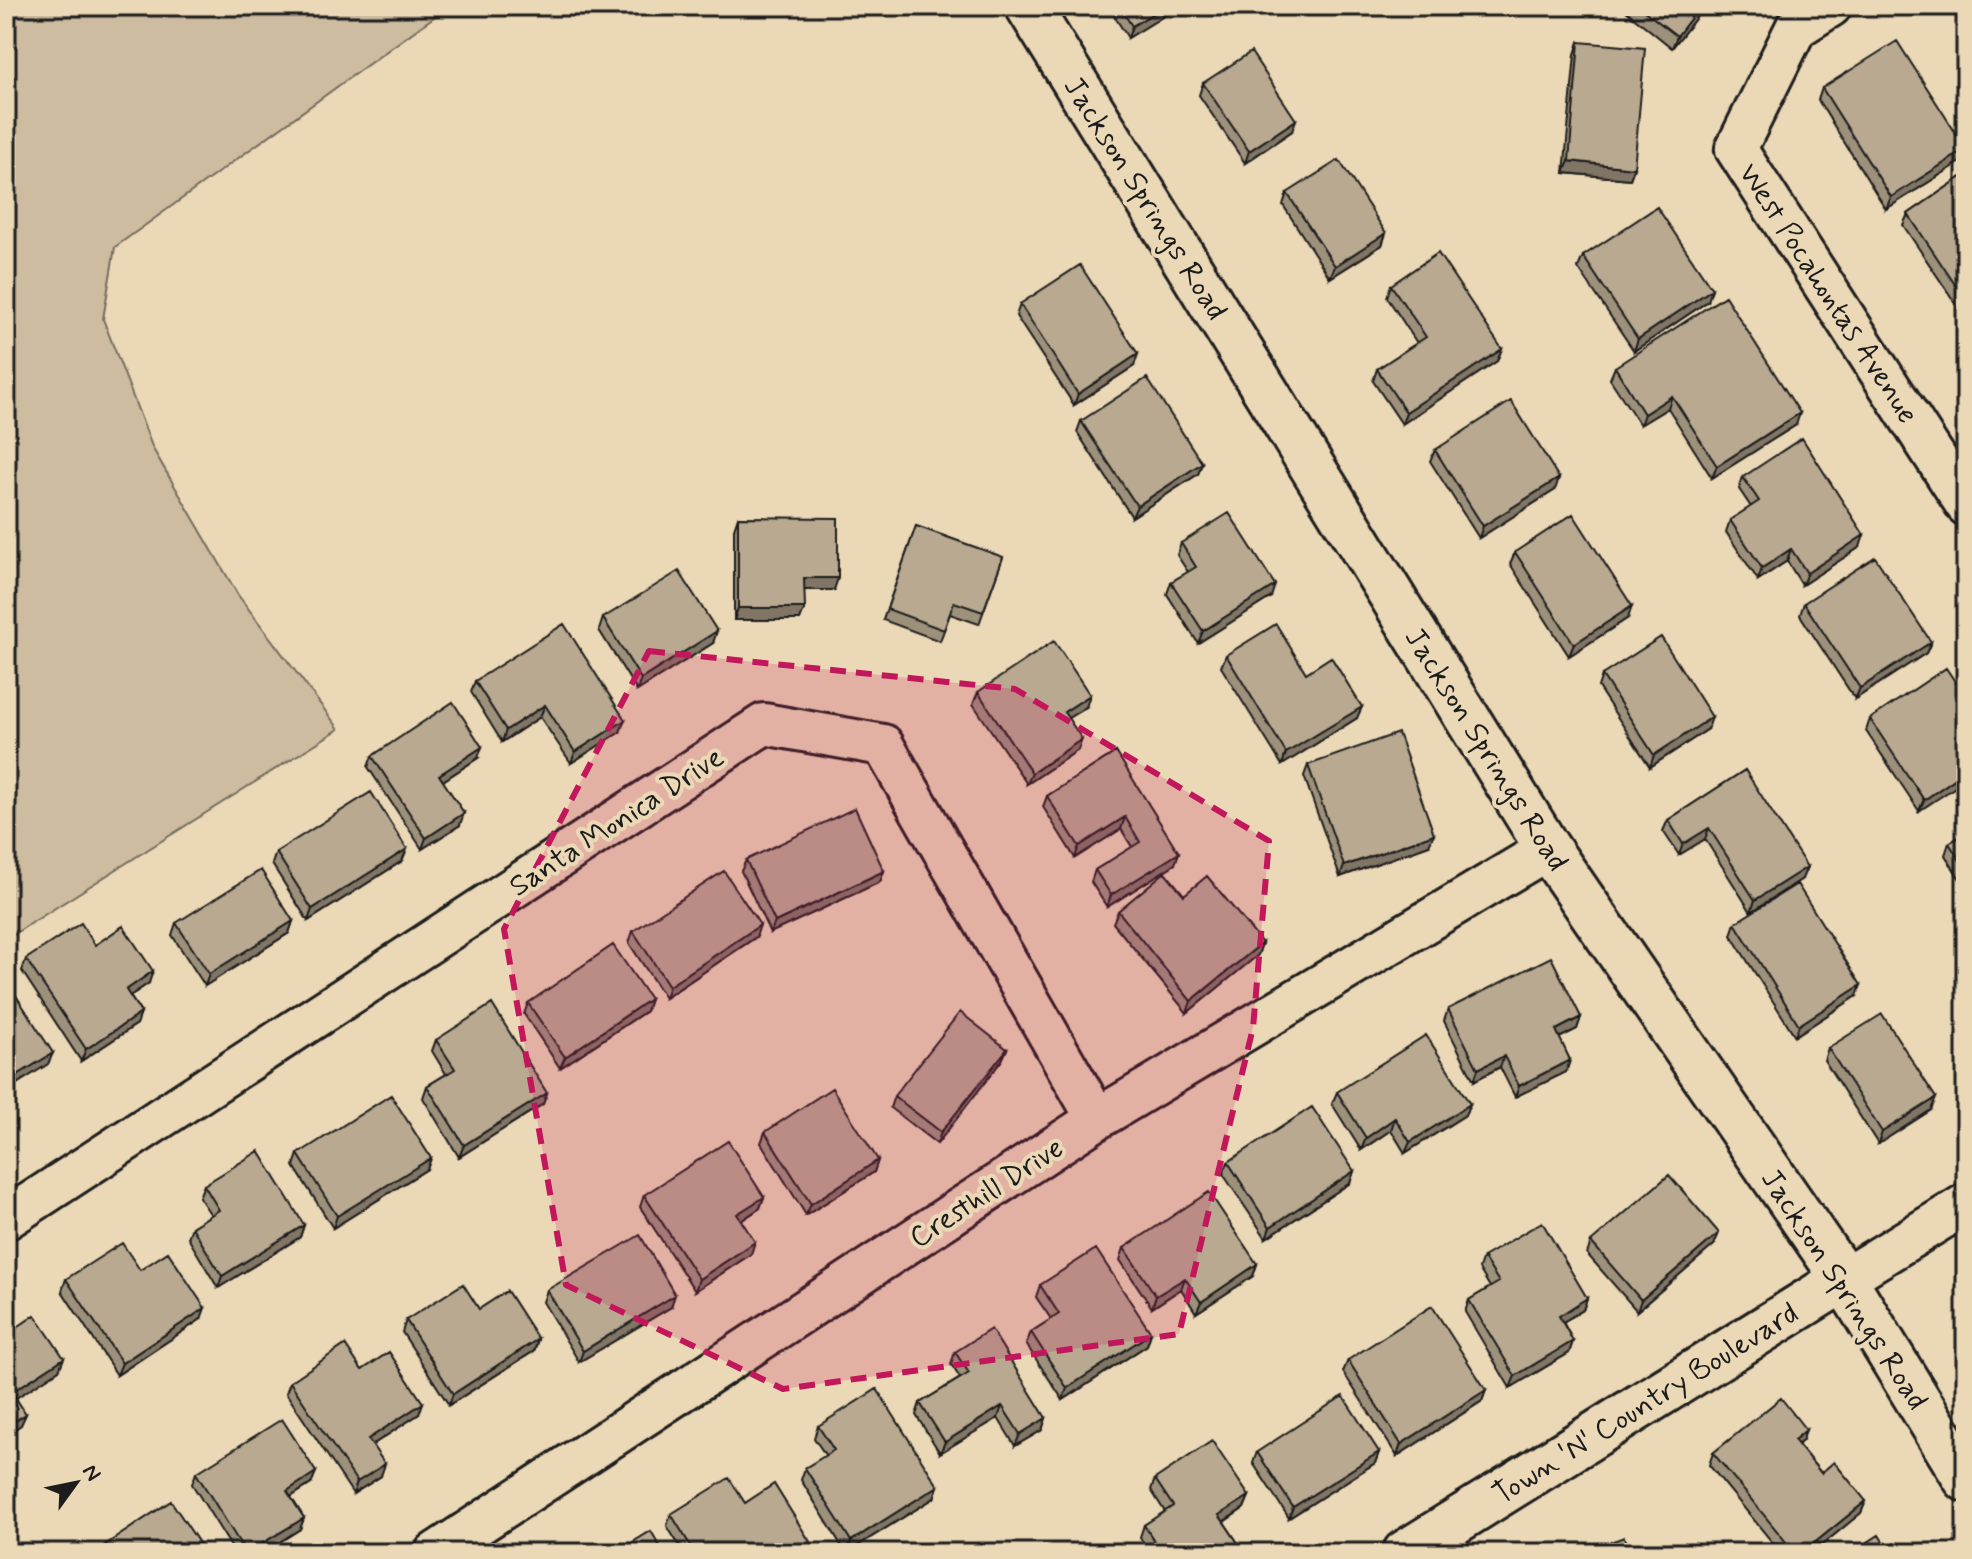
<svg xmlns="http://www.w3.org/2000/svg" width="1972" height="1559" viewBox="0 0 1972 1559" font-family="Mynerve,sans-serif">
	<style>
		.green { fill: #cdbca0; stroke: #746c5e; stroke-width: 2 }
		.lines { fill: none; stroke-linecap: round; stroke-linejoin: round }
		.minor-casing { stroke: #1c1c1c; stroke-width: 46 }
		.tertiary-casing { stroke: #1c1c1c; stroke-width: 50 }
		.minor { stroke: #ebd8b6; stroke-width: 40 }
		.tertiary { stroke: #ebd8b6; stroke-width: 44 }
		.wall { fill: #9e917c; stroke: #1c1c1c; stroke-width: 2 }
		.shaded-wall { fill: #817665; stroke: #1c1c1c; stroke-width: 2 }
		.building { fill: #b8a990; stroke: #1c1c1c; stroke-width: 2 }
		.marked { fill: #c2185b; fill-opacity: 0.2; stroke: #c2185b; stroke-width: 6; stroke-dasharray: 16 10; stroke-linejoin: round }
		.labels { text-anchor: middle; stroke-width: 8; stroke-linejoin: round; paint-order: stroke }
		.street-label { font-size: 30px; fill: #1c1c1c; stroke: #ebd8b6 }
	</style>
	<rect width="100%" height="100%" fill="#ebd8b6"/>
	<filter id="ink" filterUnits="userSpaceOnUse"><feTurbulence type="fractalNoise" baseFrequency=".0125" numOctaves="2"/><feDisplacementMap in="SourceGraphic" scale="16" xChannelSelector="R" yChannelSelector="G"/><feConvolveMatrix kernelMatrix="1 2 1 2 8 2 1 2 1" color-interpolation-filters="sRGB"/></filter>
	<g filter="url(#ink)">
		<path class="green" d="M6 6H449L115 247 103 319 153 449 238 595 339 729 6 939Z"/>
		<g class="lines">
			<g class="minor-casing">
				<path id="minor" d="M1831 6 1796 28 1736 149 1966 505
					M6 1219 764 724 883 745 1097 1119
					M1844 1279 1966 1204
					M435 1553 1097 1119 1548 849"/>
			</g>
			<g class="tertiary-casing">
				<path id="tertiary" d="M1028 6 1548 849 1844 1279 1966 1479
					M1405 1553 1844 1279"/>
			</g>
			<use href="#minor" class="minor"/>
			<use href="#tertiary" class="tertiary"/>
		</g>
		<path class="wall" d="M1108 6H1180L1128 38Z
			M1620 6H1705L1672 48Z
			M1579 42 1634 168 1630 179 1564 173 1575 54Z
			M1203 83 1292 131 1245 163 1199 95Z
			M1822 88 1966 149 1962 161 1886 209 1818 100Z
			M1966 174V306L1960 310 1903 225 1908 214Z
			M1287 193 1386 233 1382 245 1330 278 1283 205Z
			M1583 256 1708 301 1634 351 1578 268Z
			M1391 285 1497 361 1402 424 1373 381 1377 369 1417 343 1387 297Z
			M1020 304 1134 366 1074 405 1016 316Z
			M1615 367 1796 425 1712 478 1668 408 1640 425 1610 379Z
			M1081 421 1202 463 1198 474 1132 517 1077 432Z
			M1435 450 1555 490 1479 538 1430 461Z
			M1743 477 1860 547 1802 585 1787 561 1758 580 1726 532 1730 520 1751 507 1739 489Z
			M738 517 834 590H804L800 620H734V529Z
			M916 526 1003 557 979 624 950 614 940 641 883 620Z
			M1181 543 1271 597 1198 643 1167 594 1171 582 1188 572 1177 555Z
			M1515 552 1628 618 1569 656 1510 564Z
			M1804 603 1931 642 1926 653 1855 699 1800 615Z
			M603 618 713 643 637 691 599 630Z
			M1226 655 1306 673 1357 718 1282 765 1221 667Z
			M1602 675 1708 729 1650 767 1598 687Z
			M475 681 620 732 571 763 540 717 502 742 471 692Z
			M978 692 1086 707 1068 718 1078 750 1027 784 973 704Z
			M1966 698 1919 811 1866 731 1870 719Z
			M1116 752 1175 864 1107 907 1091 882 1095 870 1132 847 1121 829 1075 858 1043 807 1047 796Z
			M372 756 478 758 443 781 460 825 422 849 368 767Z
			M1308 765 1429 845 1340 877 1304 776Z
			M1745 770 1802 879 1751 912 1705 839 1679 855 1663 831 1668 820Z
			M1966 833V889L1945 855 1949 843Z
			M276 852 402 861 308 921 272 864Z
			M746 860 884 871 880 882 770 933 741 871Z
			M1184 895 1262 943 1258 955 1187 1013 1113 923 1118 911Z
			M293 921 289 933 205 986 172 935 176 923Z
			M1735 923 1857 996 1795 1036 1731 935Z
			M633 931 756 937 665 998 629 943Z
			M95 945 149 983 130 996 141 1013 137 1024 81 1061 22 971 26 959Z
			M650 999 646 1011 560 1068 524 1014 528 1003Z
			M1448 1009 1581 1017 1577 1029 1559 1038 1570 1060 1566 1072 1515 1097 1500 1067 1474 1081 1444 1021Z
			M436 1040 547 1093 543 1104 459 1157 423 1098 427 1086 446 1074 432 1051Z
			M1828 1048 1931 1110 1878 1144 1824 1060Z
			M1007 1049 1002 1060 937 1144 890 1108 894 1096Z
			M1337 1092 1470 1104 1465 1115 1405 1153 1391 1130 1361 1150 1332 1104Z
			M765 1132 878 1160 874 1172 806 1215 761 1143Z
			M298 1154 431 1158 427 1169 333 1228 294 1166Z
			M1228 1162 1354 1171 1350 1183 1266 1238 1223 1174Z
			M204 1185 304 1225 300 1237 218 1288 188 1238 192 1227 211 1215 199 1197Z
			M644 1195 764 1197 760 1208 741 1221 751 1254 695 1291 640 1207Z
			M1591 1242 1714 1245 1637 1311 1587 1254Z
			M1124 1248 1257 1264 1253 1276 1196 1313 1181 1289 1152 1308 1120 1260Z
			M1483 1257 1587 1298 1583 1310 1563 1322 1573 1341 1569 1353 1510 1388 1465 1312 1469 1300 1490 1287 1479 1269Z
			M140 1270 201 1319 117 1375 62 1291 66 1279Z
			M1040 1285 1151 1333 1147 1345 1063 1400 1026 1344 1031 1332 1051 1319 1036 1297Z
			M547 1290 671 1307 579 1362 543 1302Z
			M479 1309 538 1339 534 1351 449 1405 402 1332 406 1320Z
			M955 1352 1046 1418 1042 1430 1015 1446 998 1418 940 1453 916 1415 920 1403 960 1378 951 1364Z
			M1348 1360 1486 1390 1482 1401 1397 1456 1343 1372Z
			M362 1370 419 1414 372 1445 381 1476 353 1494 286 1393 290 1382Z
			M818 1426 938 1486 934 1498 846 1553 801 1480 805 1468 826 1456 814 1438Z
			M1802 1441 1798 1445 1821 1473 1866 1501 1861 1513 1812 1553H1781L1709 1465 1713 1453Z
			M1257 1452H1379L1375 1463 1289 1518 1253 1463Z
			M196 1473 311 1484 291 1497 304 1518 300 1529 262 1553H235L192 1484Z
			M1155 1479 1249 1496 1244 1508 1224 1522 1238 1543 1235 1553H1150L1140 1537 1144 1525 1165 1512 1151 1490Z
			M671 1514 817 1553H684L667 1526Z"/>
		<path class="shaded-wall" d="M1165 6H1180L1128 38 1132 26Z
			M1700 6H1705L1672 48 1677 36Z
			M1296 120 1292 131 1245 163 1249 151Z
			M1966 149 1962 161 1886 209 1891 197Z
			M1569 161 1634 168 1630 179 1564 173Z
			M1386 233 1382 245 1330 278 1335 266Z
			M1712 289 1708 301 1634 351 1638 339Z
			M1966 297V306L1960 310 1964 298Z
			M1502 349 1497 361 1402 424 1406 412Z
			M1138 354 1134 366 1074 405 1078 394Z
			M1672 396 1668 408 1640 425 1644 414Z
			M1800 413 1796 425 1712 478 1717 466Z
			M1202 463 1198 474 1132 517 1137 506Z
			M1559 478 1555 490 1479 538 1483 526Z
			M1864 535 1860 547 1802 585 1807 573Z
			M1791 549 1787 561 1758 580 1762 568Z
			M804 578H838L834 590H800Z
			M1275 585 1271 597 1198 643 1203 631Z
			M1632 606 1628 618 1569 656 1574 644Z
			M738 608H805L800 620H734Z
			M717 631 713 643 637 691 641 679Z
			M1931 642 1926 653 1855 699 1860 688Z
			M1090 695 1086 707 1060 723 1064 712Z
			M545 705 540 717 502 742 506 730Z
			M1362 707 1357 718 1282 765 1286 753Z
			M1712 717 1708 729 1650 767 1654 755Z
			M625 720 620 732 571 763 575 752Z
			M1082 739 1078 750 1027 784 1032 773Z
			M482 747 478 758 435 786 439 775Z
			M1966 771V780L1919 811 1924 800Z
			M464 813 460 825 422 849 426 838Z
			M1125 817 1121 829 1075 858 1079 846Z
			M1709 828 1705 839 1679 855 1683 844Z
			M1434 834 1429 845 1340 877 1344 866Z
			M407 849 402 861 308 921 312 909Z
			M1179 853 1175 864 1107 907 1111 895Z
			M1807 867 1802 879 1751 912 1755 900Z
			M884 871 880 882 770 933 775 922Z
			M293 921 289 933 205 986 209 974Z
			M760 925 756 937 665 998 669 986Z
			M1262 943 1258 955 1187 1013 1191 1001Z
			M153 971 149 983 121 1002 126 990Z
			M1861 985 1857 996 1795 1036 1799 1025Z
			M650 999 646 1011 560 1068 565 1057Z
			M141 1013 137 1024 81 1061 86 1049Z
			M1581 1017 1577 1029 1551 1042 1556 1030Z
			M1007 1049 1002 1060 937 1144 941 1132Z
			M53 1053 48 1064 6 1091V1082Z
			M1504 1056 1500 1067 1474 1081 1478 1069Z
			M1570 1060 1566 1072 1515 1097 1519 1086Z
			M547 1093 543 1104 459 1157 464 1145Z
			M1936 1098 1931 1110 1878 1144 1882 1132Z
			M1470 1104 1465 1115 1405 1153 1410 1142Z
			M1395 1118 1391 1130 1361 1150 1366 1138Z
			M431 1158 427 1169 333 1228 337 1216Z
			M878 1160 874 1172 806 1215 811 1204Z
			M1354 1171 1350 1183 1266 1238 1270 1227Z
			M764 1197 760 1208 733 1226 737 1214Z
			M304 1225 300 1237 218 1288 222 1276Z
			M1719 1233 1714 1245 1637 1311 1641 1300Z
			M755 1242 751 1254 695 1291 699 1279Z
			M1257 1264 1253 1276 1196 1313 1201 1302Z
			M1185 1278 1181 1289 1152 1308 1156 1296Z
			M675 1295 671 1307 579 1362 583 1351Z
			M1587 1298 1583 1310 1554 1327 1559 1316Z
			M205 1308 201 1319 117 1375 122 1363Z
			M1151 1333 1147 1345 1063 1400 1067 1388Z
			M538 1339 534 1351 449 1405 453 1394Z
			M1573 1341 1569 1353 1510 1388 1515 1376Z
			M64 1358 59 1370 7 1404 12 1392Z
			M1486 1390 1482 1401 1397 1456 1401 1444Z
			M423 1403 419 1414 363 1451 368 1439Z
			M1002 1406 998 1418 940 1453 945 1442Z
			M26 1414 21 1425 6 1435V1426Z
			M1046 1418 1042 1430 1015 1446 1020 1434Z
			M1806 1430 1802 1441 1789 1452 1794 1440Z
			M1379 1452 1375 1463 1289 1518 1293 1507Z
			M385 1464 381 1476 353 1494 357 1482Z
			M316 1472 311 1484 282 1502 287 1491Z
			M938 1486 934 1498 846 1553 851 1541Z
			M1249 1496 1244 1508 1215 1527 1219 1515Z
			M1866 1501 1861 1513 1812 1553H1802Z
			M304 1518 300 1529 262 1553H247Z
			M1238 1543 1235 1553H1223Z"/>
		<path class="building" d="M1119 6H1165L1132 26Z
			M1638 6H1700L1677 36Z
			M1897 41 1966 149 1891 197 1822 88Z
			M1579 42 1645 48 1634 168 1569 161Z
			M1251 52 1296 120 1249 151 1203 83Z
			M1339 160 1386 233 1335 266 1287 193Z
			M1966 174V297L1964 298 1908 214Z
			M1657 207 1712 289 1638 339 1583 256Z
			M1438 253 1502 349 1406 412 1377 369 1426 337 1391 285Z
			M1080 265 1138 354 1078 394 1020 304Z
			M1725 296 1800 413 1717 466 1672 396 1644 414 1615 367Z
			M1147 378 1202 463 1137 506 1081 421Z
			M1511 401 1559 478 1483 526 1435 450Z
			M1802 438 1864 535 1807 573 1791 549 1762 568 1730 520 1759 501 1743 477Z
			M1229 513 1275 585 1203 631 1171 582 1196 567 1181 543Z
			M1573 514 1632 606 1574 644 1515 552Z
			M738 517 838 518V578H804L805 608H738Z
			M916 526 1003 557 983 612 954 602 944 630 887 609Z
			M1875 557 1931 642 1860 688 1804 603Z
			M679 571 717 631 641 679 603 618Z
			M564 624 625 720 575 752 545 705 506 730 475 681Z
			M1276 624 1306 673 1331 657 1362 707 1286 753 1226 655Z
			M1661 637 1712 717 1654 755 1602 675Z
			M1054 641 1090 695 1064 712 1082 739 1032 773 978 692Z
			M1946 668 1966 698V771L1924 800 1870 719Z
			M453 702 482 747 439 775 464 813 426 838 372 756Z
			M1398 733 1434 834 1344 866 1308 765Z
			M1116 752 1179 853 1111 895 1095 870 1140 842 1125 817 1079 846 1047 796Z
			M1745 770 1807 867 1755 900 1709 828 1683 844 1668 820Z
			M371 792 407 849 312 909 276 852Z
			M855 808 884 871 775 922 746 860Z
			M1966 833V870L1949 843Z
			M261 870 293 921 209 974 176 923Z
			M724 871 760 925 669 986 633 931Z
			M1165 872 1184 895 1207 876 1262 943 1191 1001 1118 911Z
			M1797 884 1861 985 1799 1025 1735 923Z
			M81 923 95 945 123 926 153 971 126 990 141 1013 86 1049 26 959Z
			M613 945 650 999 565 1057 528 1003Z
			M1551 957 1581 1017 1556 1030 1570 1060 1519 1086 1504 1056 1478 1069 1448 1009Z
			M15 994 53 1053 6 1082V1000Z
			M492 1004 547 1093 464 1145 427 1086 455 1069 436 1040Z
			M960 1012 1007 1049 941 1132 894 1096Z
			M1882 1014 1936 1098 1882 1132 1828 1048Z
			M1426 1035 1470 1104 1410 1142 1395 1118 1366 1138 1337 1092Z
			M832 1088 878 1160 811 1204 765 1132Z
			M391 1095 431 1158 337 1216 298 1154Z
			M1312 1107 1354 1171 1270 1227 1228 1162Z
			M728 1141 764 1197 737 1214 755 1242 699 1279 644 1195Z
			M259 1151 304 1225 222 1276 192 1227 219 1210 204 1185Z
			M1669 1175 1719 1233 1641 1300 1591 1242Z
			M1209 1192 1257 1264 1201 1302 1185 1278 1156 1296 1124 1248Z
			M1542 1222 1587 1298 1559 1316 1573 1341 1515 1376 1469 1300 1499 1282 1483 1257Z
			M640 1235 675 1295 583 1351 547 1290Z
			M122 1243 140 1270 168 1252 205 1308 122 1363 66 1279Z
			M1096 1249 1151 1333 1067 1388 1031 1332 1059 1314 1040 1285Z
			M463 1284 479 1309 507 1291 538 1339 453 1394 406 1320Z
			M1432 1306 1486 1390 1401 1444 1348 1360Z
			M35 1315 64 1358 12 1392 26 1414 6 1426V1335Z
			M991 1329 1046 1418 1020 1434 1002 1406 945 1442 920 1403 969 1373 955 1352Z
			M345 1345 362 1370 389 1352 423 1403 368 1439 385 1464 357 1482 290 1382Z
			M877 1389 938 1486 851 1541 805 1468 834 1450 818 1426Z
			M1343 1396 1379 1452 1293 1507 1257 1452Z
			M1781 1398 1806 1430 1794 1440 1821 1473 1834 1462 1866 1501 1802 1553H1795L1713 1453Z
			M282 1419 316 1472 287 1491 304 1518 246 1553 196 1473Z
			M1212 1441 1249 1496 1219 1515 1238 1543 1223 1553H1162L1144 1525 1173 1506 1155 1479Z
			M729 1478 745 1503 774 1484 817 1553H695L671 1514Z
			M171 1501 203 1549 197 1553H93Z
			M651 1531 664 1553H615Z
			M1879 1535 1890 1553H1851Z
			M1624 1537 1630 1553H1581Z
			M1121 1546 1126 1553H1111Z"/>
	</g>
	<path class="marked" d="M649 651 1015 689 1269 841 1253 1028 1179 1334 783 1389 566 1285 504 929Z"/>
	<g class="labels">
		<g class="street-label">
			<text transform="translate(1146 198) rotate(58)" y="10">Jackson Springs Road</text>
			<text transform="translate(1829 293) rotate(57)" y="10">West Pocahontas Avenue</text>
			<text transform="translate(1487 749) rotate(58)" y="10">Jackson Springs Road</text>
			<text transform="translate(616 821) rotate(-33)" y="10">Santa Monica Drive</text>
			<text transform="translate(986 1192) rotate(-33)" y="10">Cresthill Drive</text>
			<text transform="translate(1845 1289) rotate(57)" y="10">Jackson Springs Road</text>
			<text transform="translate(1645 1403) rotate(-32)" y="10">Town 'N' Country Boulevard</text>
		</g>
	</g>
	<rect width="1972" height="1559" fill="none" stroke="#ebd8b6" stroke-width="32"/>
	<rect x="16" y="16" width="1940" height="1527" fill="none" stroke="#1c1c1c" stroke-width="3" filter="url(#ink)"/>
	<g transform="translate(76 1483) rotate(57)" stroke="#ebd8b6" stroke-width="6" paint-order="stroke">
	<path d="M0-6L14 30L0 20L-14 30Z" fill="#1c1c1c"/>
	<text y="-12" font-size="22" font-weight="bold" text-anchor="middle" fill="#1c1c1c">N</text>
	</g>
</svg>
